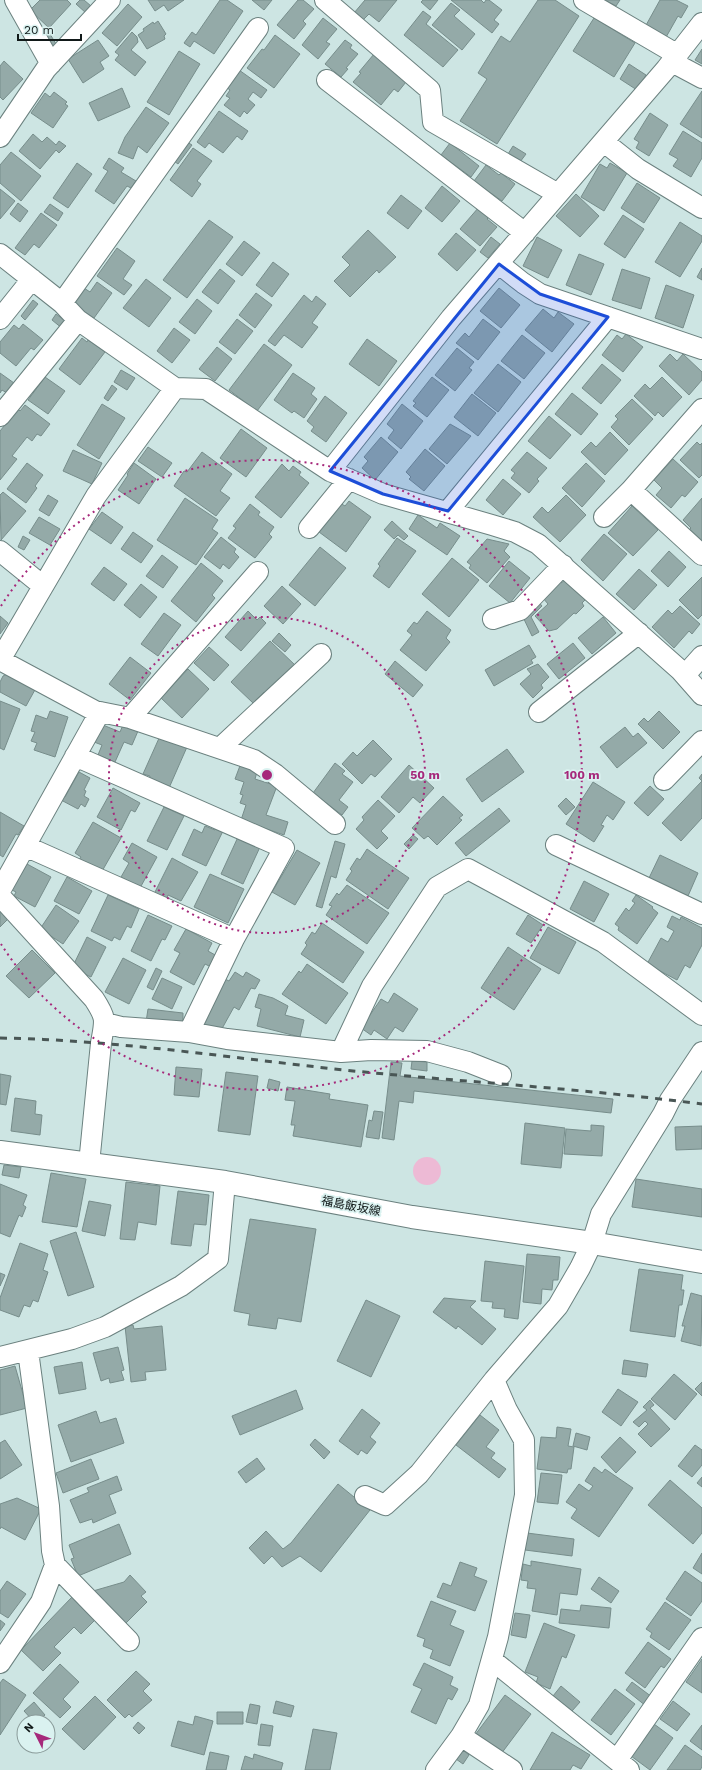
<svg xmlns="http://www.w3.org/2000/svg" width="702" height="1770" viewBox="0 0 702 1770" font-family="'Work Sans','Noto Sans JP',sans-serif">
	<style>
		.green { fill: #edbad5 }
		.building { fill: #94aaa8; stroke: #778d8b }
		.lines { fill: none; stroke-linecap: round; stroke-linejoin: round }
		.minor-casing { stroke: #6b817f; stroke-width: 22 }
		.primary-casing { stroke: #6b817f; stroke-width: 24 }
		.minor { stroke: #fff; stroke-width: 20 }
		.primary { stroke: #fff; stroke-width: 22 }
		.rail { stroke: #495655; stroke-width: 3; stroke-dasharray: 7 7; stroke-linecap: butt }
		.marked { fill: #1d4ed8; fill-opacity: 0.2; stroke: #1d4ed8; stroke-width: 3; stroke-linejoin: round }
		.ring { fill: none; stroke: #a6297b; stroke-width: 2; stroke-dasharray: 2 4 }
		.labels { text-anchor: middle; stroke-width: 3.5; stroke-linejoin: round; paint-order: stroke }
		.street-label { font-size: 12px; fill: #111919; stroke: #daf2f0 }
		.centre { fill: #a6297b; stroke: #daf2f0; stroke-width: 2 }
		.ring-label { font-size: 12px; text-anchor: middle; font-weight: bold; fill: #a6297b; stroke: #daf2f0; stroke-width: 3.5; stroke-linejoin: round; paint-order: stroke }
	</style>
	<rect width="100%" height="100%" fill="#cde5e3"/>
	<path class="green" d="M413 1171a14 14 0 1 1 28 0a14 14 0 1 1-28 0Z"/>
	<path class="building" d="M40 0H67L71 4 49 28 30 10Z
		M80 0H84L91 6 86 13 76 4Z
		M148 0H184L168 11 164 5 155 11Z
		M220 0H227L243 11 214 54 194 41 190 47 184 43 192 32 196 35Z
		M252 0H272L264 10Z
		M298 0H303L314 9 303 21 306 24 294 39 277 25Z
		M365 0H397L379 22 369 14 363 20 354 13Z
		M423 0H438L430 10 421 2Z
		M451 0H481L484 3 486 0H489L502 10 494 20 499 24 492 33Z
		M538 0H555L579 16 497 144 460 121 487 79 478 73 501 36 510 42Z
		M605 0H620L616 6Z
		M660 0H676L688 6 681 18 678 16 665 39 645 27Z
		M451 3 460 10 454 16 475 34 462 50 432 25Z
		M128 4 142 17 117 46 102 33Z
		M423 11 431 17 426 24 458 50 443 67 404 35Z
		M323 18 337 29 326 42 330 44 318 59 302 45Z
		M594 18 635 43 614 77 573 51Z
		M158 21 166 34 164 36 165 39 147 49 138 35 144 31 143 29 153 22 154 24Z
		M132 32 137 37 138 42 131 50 146 62 135 76 115 60 119 55 115 52Z
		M50 34 56 44 49 48 43 38Z
		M275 35 300 54 274 88 247 68 262 49 264 50Z
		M98 40 109 56 100 62 104 69 83 83 68 59Z
		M345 40 352 45 350 48 358 54 346 68 348 69 341 77 325 64Z
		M702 49V64L695 60Z
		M179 51 200 64 169 115 147 102Z
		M374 54 406 82 398 92 394 89 381 105 353 82 361 73 359 72Z
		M4 61 23 79 3 100 0 97V66Z
		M629 64 646 75 637 90 620 79Z
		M239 70 267 90 261 98 253 92 248 99 255 105 247 114 244 111 240 117 224 105 230 98 226 96 230 90 226 87Z
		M122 88 130 107 98 121 89 103Z
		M702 91V138L680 124Z
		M54 92 67 102 65 104 68 106 53 128 31 113 45 93 50 97Z
		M146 107 169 123 147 153 138 146 133 159 118 153 125 137Z
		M219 111 248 131 242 140 237 136 223 153 209 143 205 148 197 142Z
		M650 113 668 125 649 156 636 148 639 142 634 139Z
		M683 131 702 143V158L691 177 673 166 678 159 669 154Z
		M33 134 42 142 47 137 56 145 59 141 66 146 59 153 56 150 40 169 19 151Z
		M187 142 192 145 178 164 174 161Z
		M450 143 479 166 471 177 441 155Z
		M513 146 526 154 520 162 508 154Z
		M193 148 212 161 197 181 201 184 192 197 170 180Z
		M11 152 41 176 21 201 0 183V165Z
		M109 158 124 168 121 172 136 181 131 188 127 186 114 204 95 191 108 171 103 168Z
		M77 163 92 174 68 208 53 198Z
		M610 163 627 173 604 211 581 197 600 164 607 168Z
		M486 165 499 175 501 173 515 184 502 201 474 181Z
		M637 183 660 198 644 223 621 208Z
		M442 186 460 201 442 222 425 208Z
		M0 189 15 201 0 219Z
		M576 194 599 216 580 237 556 216Z
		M401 195 422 211 408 229 387 213Z
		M18 203 28 211 20 222 10 214Z
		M50 204 63 213 58 221 44 212Z
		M479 207 489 217 487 219 497 227 480 246 460 229Z
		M41 213 57 225 39 248 34 244 25 255 15 248Z
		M623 215 644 229 625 258 604 244Z
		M209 220 233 237 187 298 163 280Z
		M680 222 702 236V241L680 277 655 262Z
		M368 230 396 257 379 273 377 270 350 297 334 281 350 265 342 257Z
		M456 233 476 250 457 271 438 254Z
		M491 237 500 244 488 258 480 252Z
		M537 237 562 250 548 278 523 266Z
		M244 241 260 253 242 276 226 264Z
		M117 248 135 261 123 279 132 285 124 295 97 276Z
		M579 254 604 264 591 295 566 285Z
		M273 262 289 274 272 297 256 285Z
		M702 268V280L697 277Z
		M220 269 235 281 218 304 202 292Z
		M622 269 650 278 641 309 612 300Z
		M146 279 171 298 149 327 123 308Z
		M97 282 112 293 94 318 73 304 84 288 90 292Z
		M666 285 694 295 683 328 655 318Z
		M499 288 520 305 501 328 480 311Z
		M256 293 272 305 255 328 239 315Z
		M304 295 312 302 316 296 326 304 312 323 318 327 302 348 284 335 275 346 268 341Z
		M197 299 212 311 195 334 179 322Z
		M33 300 38 304 25 320 21 316Z
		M543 309 554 318 558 312 574 324 552 352 525 330Z
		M56 314 68 323 63 329 52 320Z
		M237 319 253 331 235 354 219 342Z
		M483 319 500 332 478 360 456 343 465 333 469 337Z
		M23 324 43 340 34 350 31 348 16 366 0 353V342L14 325 19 329Z
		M174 328 190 340 172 363 157 351Z
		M626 334 643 347 623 372 602 355 617 335 622 339Z
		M522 335 545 353 524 379 501 361Z
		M82 338 87 342 88 340 105 352 80 385 59 369Z
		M367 339 397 361 379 386 349 364Z
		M264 344 292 365 257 411 229 390Z
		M217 347 232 359 215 381 199 369Z
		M457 348 474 362 469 368 472 370 455 391 435 375Z
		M670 354 677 361 683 354 702 372V380L689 395 659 366Z
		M498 364 521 382 498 412 474 393Z
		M602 364 621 380 601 404 582 388Z
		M121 370 135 378 127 390 114 382Z
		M0 373 14 383 7 393 2 390 0 393Z
		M293 373 315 388 311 394 317 399 304 418 294 411 292 413 274 400Z
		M45 377 65 391 48 414 28 400Z
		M432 377 449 390 427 417 413 406 416 403 413 401Z
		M662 377 682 397 663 417 658 412 655 416 634 396 645 384 650 389Z
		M112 385 117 389 108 401 104 398Z
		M572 393 598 414 581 435 555 414Z
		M472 394 496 413 478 436 454 417Z
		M325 396 347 413 326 442 311 431 314 427 307 421Z
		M632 399 653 419 629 445 611 427 618 419 615 416Z
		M102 404 125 418 99 459 77 445Z
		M402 404 423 421 401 449 388 438 394 430 387 424Z
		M25 405 50 424 41 436 37 434 32 441 27 437 12 456 17 459 0 480V431L18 409 20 411Z
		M549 416 571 435 550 459 528 441Z
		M450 424 471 436 447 464 429 449Z
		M241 429 267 448 246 477 220 458Z
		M610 432 628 450 605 475 581 452 591 442 596 447Z
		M381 437 398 452 375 480 362 468 368 461 364 457Z
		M697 442 700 445 702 443V475L699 478 680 460Z
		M148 447 172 463 162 477 138 461Z
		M425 449 445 466 424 491 409 479 411 477 406 472Z
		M73 450 102 463 92 484 63 471Z
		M202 452 232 474 220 491 230 498 216 516 174 486 184 471 187 472Z
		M527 452 547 468 537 479 539 481 529 493 511 478 515 473 511 470Z
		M673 459 698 482 685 497 682 495 671 508 656 495 662 488 654 480Z
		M27 463 43 475 35 486 37 488 26 503 7 489Z
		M134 463 156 479 139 504 118 490 128 475 127 474Z
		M586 463 605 481 582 507 562 488Z
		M282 464 289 471 293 466 301 472 299 475 309 483 281 518 255 497Z
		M503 479 521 494 503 515 486 500Z
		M3 492 26 511 1 540 0 495Z
		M48 495 58 501 49 516 39 510Z
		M566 495 586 515 560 542 533 517 542 507 548 513Z
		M185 498 218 520 212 529 218 533 196 565 157 540Z
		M702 498V542L689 530 691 528 683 520Z
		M349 501 371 517 346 552 319 532 340 503 345 506Z
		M250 504 260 512 258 515 274 527 269 534 272 537 255 558 228 538 236 528 233 526Z
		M632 506 658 530 633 556 608 533Z
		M102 512 123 527 111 544 89 529Z
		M418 515 437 528 440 523 460 536 447 555 409 529Z
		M39 517 60 529 50 545 29 533Z
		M392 521 408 536 404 540 398 535 394 539 384 530Z
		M133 532 153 546 141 563 121 549Z
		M604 534 627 554 603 581 581 560Z
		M23 536 30 540 24 550 18 547Z
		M221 537 236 549 234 552 239 557 229 569 223 564 220 569 204 557Z
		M397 538 416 551 389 588 373 576 380 566 378 564Z
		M487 539 509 544 504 551 510 557 487 583 469 568 471 565 467 562Z
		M320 547 346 568 315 606 289 585Z
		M669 551 686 567 668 587 651 571Z
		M162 555 178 567 163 588 146 576Z
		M452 558 479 580 449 617 422 594Z
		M509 561 530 578 510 603 489 586Z
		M201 563 223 581 212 595 215 598 196 622 171 601Z
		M104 567 127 584 114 601 91 584Z
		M639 569 657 585 634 610 616 594Z
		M702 577V615L698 619 679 600Z
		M565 580 585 600 582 603 584 606 576 614 574 613 557 629 549 631 535 616 548 604 543 598 560 581 561 583Z
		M141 584 157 597 140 618 124 605Z
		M282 586 301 604 283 624 264 606Z
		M537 600 542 606 531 617 539 632 532 636 522 615Z
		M680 606 700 624 692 634 689 631 674 648 652 627 668 610 672 614Z
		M248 611 257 620 260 617 266 623 241 651 225 637Z
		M427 611 451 630 446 638 450 642 426 671 400 650 412 635 407 631 414 622 417 624Z
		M164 613 181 625 158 656 141 644Z
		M0 616 8 623 0 634Z
		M603 617 616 633 592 654 578 638Z
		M279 633 291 645 285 652 272 641Z
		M270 641 296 666 268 696 264 692 253 703 231 682Z
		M573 643 585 658 559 679 547 664Z
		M529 645 536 657 531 660 533 663 494 686 485 670Z
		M209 647 229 665 214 681 194 663Z
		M130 657 151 673 130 700 109 684Z
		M395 661 423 685 413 697 385 674Z
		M538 664 549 677 541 685 543 688 533 698 520 684 531 674 527 669Z
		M188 669 209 689 182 718 161 698Z
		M9 673 36 688 26 706 0 692V682L3 676Z
		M0 701 20 709 4 750 0 748Z
		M50 711 68 717 55 757 34 750 37 743 31 741 35 732 31 731 36 715 47 719Z
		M659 711 680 732 663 749 638 724 644 718 648 722Z
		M103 725 120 732 123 725 138 731 132 745 124 742 115 762 98 755 102 745 94 742Z
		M625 727 633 737 638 733 647 743 617 768 600 747Z
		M160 736 187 747 169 788 149 780 150 776 143 774Z
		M373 740 392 759 375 777 371 774 362 784 342 764 353 752 357 756Z
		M507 749 524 772 482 802 466 779Z
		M241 763 251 766 249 769 257 772 255 779 277 786 266 815 288 822 284 835 241 820 246 805 240 803 243 795 240 794 244 782 235 779Z
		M335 763 345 771 342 774 353 782 339 800 348 807 342 815 313 793Z
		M409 765 434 788 420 803 413 797 399 813 381 797Z
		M79 772 90 778 84 790 86 791 84 796 89 799 85 807 81 804 78 809 61 800 64 796 65 797Z
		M702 774V818L681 841 662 823 702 781 699 778Z
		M593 782 625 802 613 820 607 815 601 825 604 826 594 842 566 824Z
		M650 786 664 799 648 816 634 803Z
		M113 788 140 803 135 812 131 810 121 830 97 817Z
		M443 796 463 815 459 818 462 820 437 845 428 836 424 839 412 828Z
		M566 798 575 807 566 815 558 806Z
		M378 800 395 816 381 831 388 838 377 849 356 829 364 820 362 817Z
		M164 807 184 816 167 850 147 841Z
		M499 808 510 821 466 856 455 843Z
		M0 812 24 826 18 835 16 834 3 857 0 855Z
		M93 822 121 838 101 873 79 860 81 857 75 853Z
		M205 826 215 830 216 828 223 831 206 866 182 855 194 829 202 833Z
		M413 835 418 839 409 849 404 844Z
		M238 837 260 847 243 884 221 874Z
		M335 841 345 844 336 878 331 876 322 908 316 906Z
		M132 843 157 857 140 888 121 877 129 863 123 859Z
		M367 849 409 878 388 909 346 880 352 871 350 869 357 858 360 860Z
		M297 850 320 863 295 905 272 892Z
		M660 855 698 873 688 896 649 878Z
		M172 858 198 872 181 901 168 895 166 900 154 894Z
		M27 864 51 877 35 907 14 896 16 892 12 890Z
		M210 874 244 889 228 923 194 907Z
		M67 877 92 891 79 914 54 901Z
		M584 881 609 894 594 922 570 909Z
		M347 885 389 913 367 944 326 915 332 906 329 905 337 893 339 895Z
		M108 895 139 909 131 928 127 926 120 940 114 937 112 941 91 931Z
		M636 895 653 907 652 908 658 913 637 944 618 930 619 927 615 924 626 908 629 911 635 903 632 901Z
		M56 905 79 921 63 944 40 929Z
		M0 909 8 919 0 927Z
		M148 915 172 926 165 940 162 939 151 961 131 951Z
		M528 915 543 925 531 943 516 934Z
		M672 916 680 920 681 917 702 928V945L690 968 685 965 677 980 647 964 661 938 668 942 674 931 667 927Z
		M322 923 364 952 343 983 301 954 307 945 305 943 312 932 315 934Z
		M548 927 576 942 559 974 530 958Z
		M186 929 212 943 208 951 217 956 211 967 205 964 194 985 170 972 180 953 174 950Z
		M87 937 106 947 91 977 72 968Z
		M508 947 541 969 514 1010 481 988Z
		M32 950 55 973 29 998 6 976Z
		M123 958 146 970 129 1004 105 992Z
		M307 964 348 993 326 1024 282 994 299 971 301 973Z
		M156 968 162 971 153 990 147 987Z
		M235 972 243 977 246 972 260 980 255 989 251 988 239 1010 234 1007 219 1034 200 1023 225 979 229 981Z
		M162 978 182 987 172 1009 152 999Z
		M394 993 418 1009 403 1032 395 1027 387 1039 374 1030 371 1035 361 1028 381 999 388 1003Z
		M259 994 273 998 288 1006 285 1015 304 1020 300 1037 257 1026 261 1009 255 1007Z
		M148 1009 183 1013V1021L177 1025 146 1022Z
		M412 1061 427 1062V1071L411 1069Z
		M391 1062 402 1063 400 1076 613 1099 611 1113 414 1091 413 1103 399 1101 394 1140 382 1138Z
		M176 1067 202 1069 199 1097 174 1095Z
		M226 1072 258 1076 250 1135 218 1131Z
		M0 1074 11 1076 6 1105 0 1104Z
		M269 1079 280 1082 278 1091 267 1088Z
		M287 1087 330 1094 329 1099 368 1105 361 1147 293 1136 295 1125H291L295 1101 285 1100Z
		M15 1098 36 1101 35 1114 42 1115 40 1135 11 1131Z
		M374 1111 383 1112 379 1139 366 1137 369 1120 372 1121Z
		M525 1123 565 1128 561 1168 521 1164Z
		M591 1125 604 1126 602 1156 564 1154 566 1129 591 1131Z
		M702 1126V1149L676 1150 675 1127Z
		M4 1165 21 1167 19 1178 2 1175Z
		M51 1173 86 1179 77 1227 42 1222Z
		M636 1179 702 1189V1217L632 1207Z
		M126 1182 160 1186 156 1225 138 1222 135 1240 120 1239Z
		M0 1184 27 1195 23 1205 26 1207 22 1217 19 1215 10 1237 0 1233Z
		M178 1191 209 1195 206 1225 194 1224 191 1246 171 1244Z
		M89 1201 111 1205 105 1236 82 1231Z
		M250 1219 316 1229 301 1322 278 1318 276 1329 248 1325 250 1314 234 1311Z
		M76 1232 94 1287 68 1296 50 1241Z
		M20 1243 48 1254 43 1270 48 1272 38 1302 33 1300 30 1307 24 1305 19 1317 0 1310V1298Z
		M527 1254 560 1257 558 1280H553L552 1290 542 1289 541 1304 523 1302Z
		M485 1261 524 1266 518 1319 504 1317 505 1309 492 1308 493 1302 481 1301Z
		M639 1269 683 1275 681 1290H684L682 1305H679L675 1337 630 1331Z
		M0 1273 5 1275 0 1286Z
		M691 1293 702 1296 701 1346 681 1341 685 1326H682Z
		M444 1298 476 1301 470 1307 496 1329 482 1345 458 1326 456 1329 433 1312Z
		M366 1300 400 1316 371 1377 337 1361Z
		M133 1325 134 1329 162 1326 166 1370 145 1372 146 1380 131 1382 125 1326Z
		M118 1347 124 1370 121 1371 124 1380 110 1383 109 1378 101 1381 93 1353Z
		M624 1360 648 1364 646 1377 622 1374Z
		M82 1362 86 1389 59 1394 54 1367Z
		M15 1366 27 1408 0 1415V1370Z
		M674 1374 697 1394 675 1420 651 1399Z
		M702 1382V1396L695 1389Z
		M618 1389 638 1402 621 1426 602 1412Z
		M296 1390 303 1409 240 1435 232 1416Z
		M650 1400 654 1405 650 1408 670 1429 651 1447 638 1434 648 1424 645 1421 639 1427 633 1422 647 1410 643 1407Z
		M362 1409 380 1423 370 1437 376 1442 367 1454 361 1450 358 1455 339 1441Z
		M96 1411 100 1423 116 1418 124 1443 71 1462 58 1425Z
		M480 1415 499 1430 486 1447 495 1453 491 1458 506 1469 499 1478 456 1445Z
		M557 1427 571 1429 568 1446 574 1447 571 1469H568L567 1473 537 1469 541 1437 556 1438Z
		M576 1433 590 1437 587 1450 573 1446Z
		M620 1437 636 1452 616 1473 601 1457Z
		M315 1439 330 1452 324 1459 310 1445Z
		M5 1440 22 1465 0 1479V1443Z
		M695 1445 702 1450V1465L692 1477 678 1466Z
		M257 1458 265 1469 246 1483 238 1472Z
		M91 1459 99 1479 63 1493 56 1473Z
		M594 1467 602 1473 605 1469 633 1488 599 1537 571 1518 577 1509 566 1502 579 1484 589 1491 593 1486 585 1481Z
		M541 1473 562 1475 558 1504 537 1502Z
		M117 1476 122 1490 109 1495 116 1513 93 1523 92 1519 80 1523 70 1500 89 1492 87 1488Z
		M702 1477V1487L697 1483Z
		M670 1480 702 1508V1533L693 1544 648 1505Z
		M338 1484 370 1510 321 1572 300 1556 282 1567 272 1556 264 1564 249 1548 266 1531 283 1549 291 1543Z
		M17 1498 41 1509 25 1540 1 1527 0 1529V1504Z
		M119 1524 131 1554 78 1576 71 1559 74 1558 69 1545Z
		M527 1533 574 1539 572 1556 525 1550Z
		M702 1553V1574L693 1568Z
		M531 1561 581 1569 577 1595 560 1593 557 1615 532 1611 536 1589 527 1588 528 1581 521 1580 523 1564 531 1566Z
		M460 1562 477 1568 474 1576 487 1581 475 1611 437 1597 443 1583 451 1586Z
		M685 1571 702 1583V1601L691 1616 666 1599Z
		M130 1575 146 1592 141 1596 147 1602 126 1623 93 1591 124 1582Z
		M599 1577 619 1591 611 1603 591 1589Z
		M7 1581 26 1594 8 1618 0 1613V1591Z
		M72 1597 95 1620 81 1634 74 1627 54 1647 61 1653 43 1671 21 1650Z
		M431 1601 456 1611 450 1625 464 1631 450 1666 430 1658 433 1650 423 1646 425 1639 417 1636Z
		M665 1602 691 1620 669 1650 650 1637 652 1633 646 1629Z
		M581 1605 611 1608 609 1628 559 1623 561 1609 580 1611Z
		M515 1613 530 1615 526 1638 511 1635Z
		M0 1620 5 1624 0 1631Z
		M544 1623 575 1635 566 1658 562 1656 550 1689 536 1683 538 1677 525 1672Z
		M648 1642 671 1659 664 1668 661 1666 645 1688 625 1673Z
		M702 1659V1693L686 1682Z
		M424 1663 453 1677 450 1685 458 1689 452 1700 448 1698 436 1724 411 1712 422 1689 413 1685Z
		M60 1664 79 1682 63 1699 71 1707 60 1718 33 1693Z
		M136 1671 150 1684 143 1691 152 1700 132 1717 129 1714 125 1718 107 1700Z
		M3 1679 26 1695 0 1735V1683Z
		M632 1682 652 1697 646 1706 626 1690Z
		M561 1686 580 1702 572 1711 553 1696Z
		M615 1689 635 1704 611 1735 591 1720Z
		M505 1695 531 1714 501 1754 475 1735Z
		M95 1696 116 1717 84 1750 62 1729Z
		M276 1701 294 1706 291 1717 273 1713Z
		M673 1701 690 1714 677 1731 660 1719Z
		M34 1702 45 1715 37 1722H34L24 1711Z
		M250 1704 260 1706 257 1724 246 1722Z
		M217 1712H243V1724H217Z
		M195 1716 213 1721 204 1755 171 1746 178 1721 193 1725Z
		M138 1722 145 1728 139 1734 133 1728Z
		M261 1724 273 1726 270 1746 258 1745Z
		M654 1724 673 1738 650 1770 631 1756Z
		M702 1725V1750L690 1741Z
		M313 1729 337 1733 330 1770H305Z
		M552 1732 590 1755 581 1769 573 1765 570 1770H530Z
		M685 1745 702 1757V1767L700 1770H667Z
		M463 1750 469 1755 463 1764 456 1759Z
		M210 1752 229 1756 226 1770H206Z
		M254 1754 283 1763 281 1770H241L245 1756 253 1759Z"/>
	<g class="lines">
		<g class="minor-casing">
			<path id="minor" d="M15 0 51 64
				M325 0 430 90 433 122 558 194
				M584 0 678 55
				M672 62 702 78
				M327 80 525 233
				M0 137 46 69 110 0
				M604 142 638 169 702 208
				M0 254 62 303 78 320 175 388
				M499 264 523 283 540 294 702 349
				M62 303 258 28
				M0 319 32 279
				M0 416 78 320
				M330 471 451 318 666 69 702 23
				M631 490 702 555
				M448 511 608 317
				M604 517 631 490 702 409
				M309 528 349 479
				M0 551 43 586
				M493 619 520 610 563 565
				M0 660 96 496 175 388 206 389 330 471 383 494 492 525 515 532 538 544 680 670 702 695
				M0 660 95 711 130 718 254 760 275 774 335 824
				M685 675 702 656
				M539 712 639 633
				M130 718 258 572
				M220 748 321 654
				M75 756 284 848 234 939 189 1032 121 1027 105 1023
				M664 780 702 741
				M556 845 702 914
				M25 846 234 939
				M0 891 100 712
				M0 896 94 999C107 1019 105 1020 101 1043L89 1164
				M189 1032 227 1039 341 1052
				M501 1075 468 1062 427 1051 371 1050 341 1052 372 986 437 887 468 869 603 942 702 1015
				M28 1351 49 1506 52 1551 55 1565 129 1641
				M0 1357 72 1339 105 1327 181 1286 218 1259 225 1182
				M365 1496 385 1505 419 1474 494 1380
				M492 1660 629 1770
				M0 1663 41 1602 55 1565
				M461 1736 512 1770
				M617 1760 702 1638
				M436 1770 461 1736 479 1705 498 1637 525 1495 524 1440 507 1410 494 1380 558 1306 580 1268 592 1243 601 1214 663 1114 670 1100 702 1052"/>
		</g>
		<g class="primary-casing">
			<path id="primary" d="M0 1152 225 1182 412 1217 592 1243 702 1262"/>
		</g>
		<use href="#minor" class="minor"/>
		<use href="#primary" class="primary"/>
		<path class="rail" d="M0 1038C125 1040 249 1061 374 1073 483 1083 593 1090 702 1104"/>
	</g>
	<path class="marked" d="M499 264 540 294 608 317 448 511 383 494 330 471Z"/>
	<g class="ring">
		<circle cx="267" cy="775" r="158"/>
		<path d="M1 606A315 315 0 1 1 1 944"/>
	</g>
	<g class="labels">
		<g class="street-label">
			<text transform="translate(351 1206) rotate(11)" y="4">福島飯坂線</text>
		</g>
	</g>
	<circle cx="267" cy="775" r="6" class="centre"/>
	<g class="ring-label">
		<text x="425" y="779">50 m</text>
		<text x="582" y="779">100 m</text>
	</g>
	<g transform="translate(36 1734) rotate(312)"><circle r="19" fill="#daf2f0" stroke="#8a9b9a"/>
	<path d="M0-3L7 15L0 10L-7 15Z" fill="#a6297b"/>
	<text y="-6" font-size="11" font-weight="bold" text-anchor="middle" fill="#111919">N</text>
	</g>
	<path d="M18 34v6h63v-6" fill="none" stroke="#111919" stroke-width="2"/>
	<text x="24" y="34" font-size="12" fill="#111919" stroke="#daf2f0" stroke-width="3" paint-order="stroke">20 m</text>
</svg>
